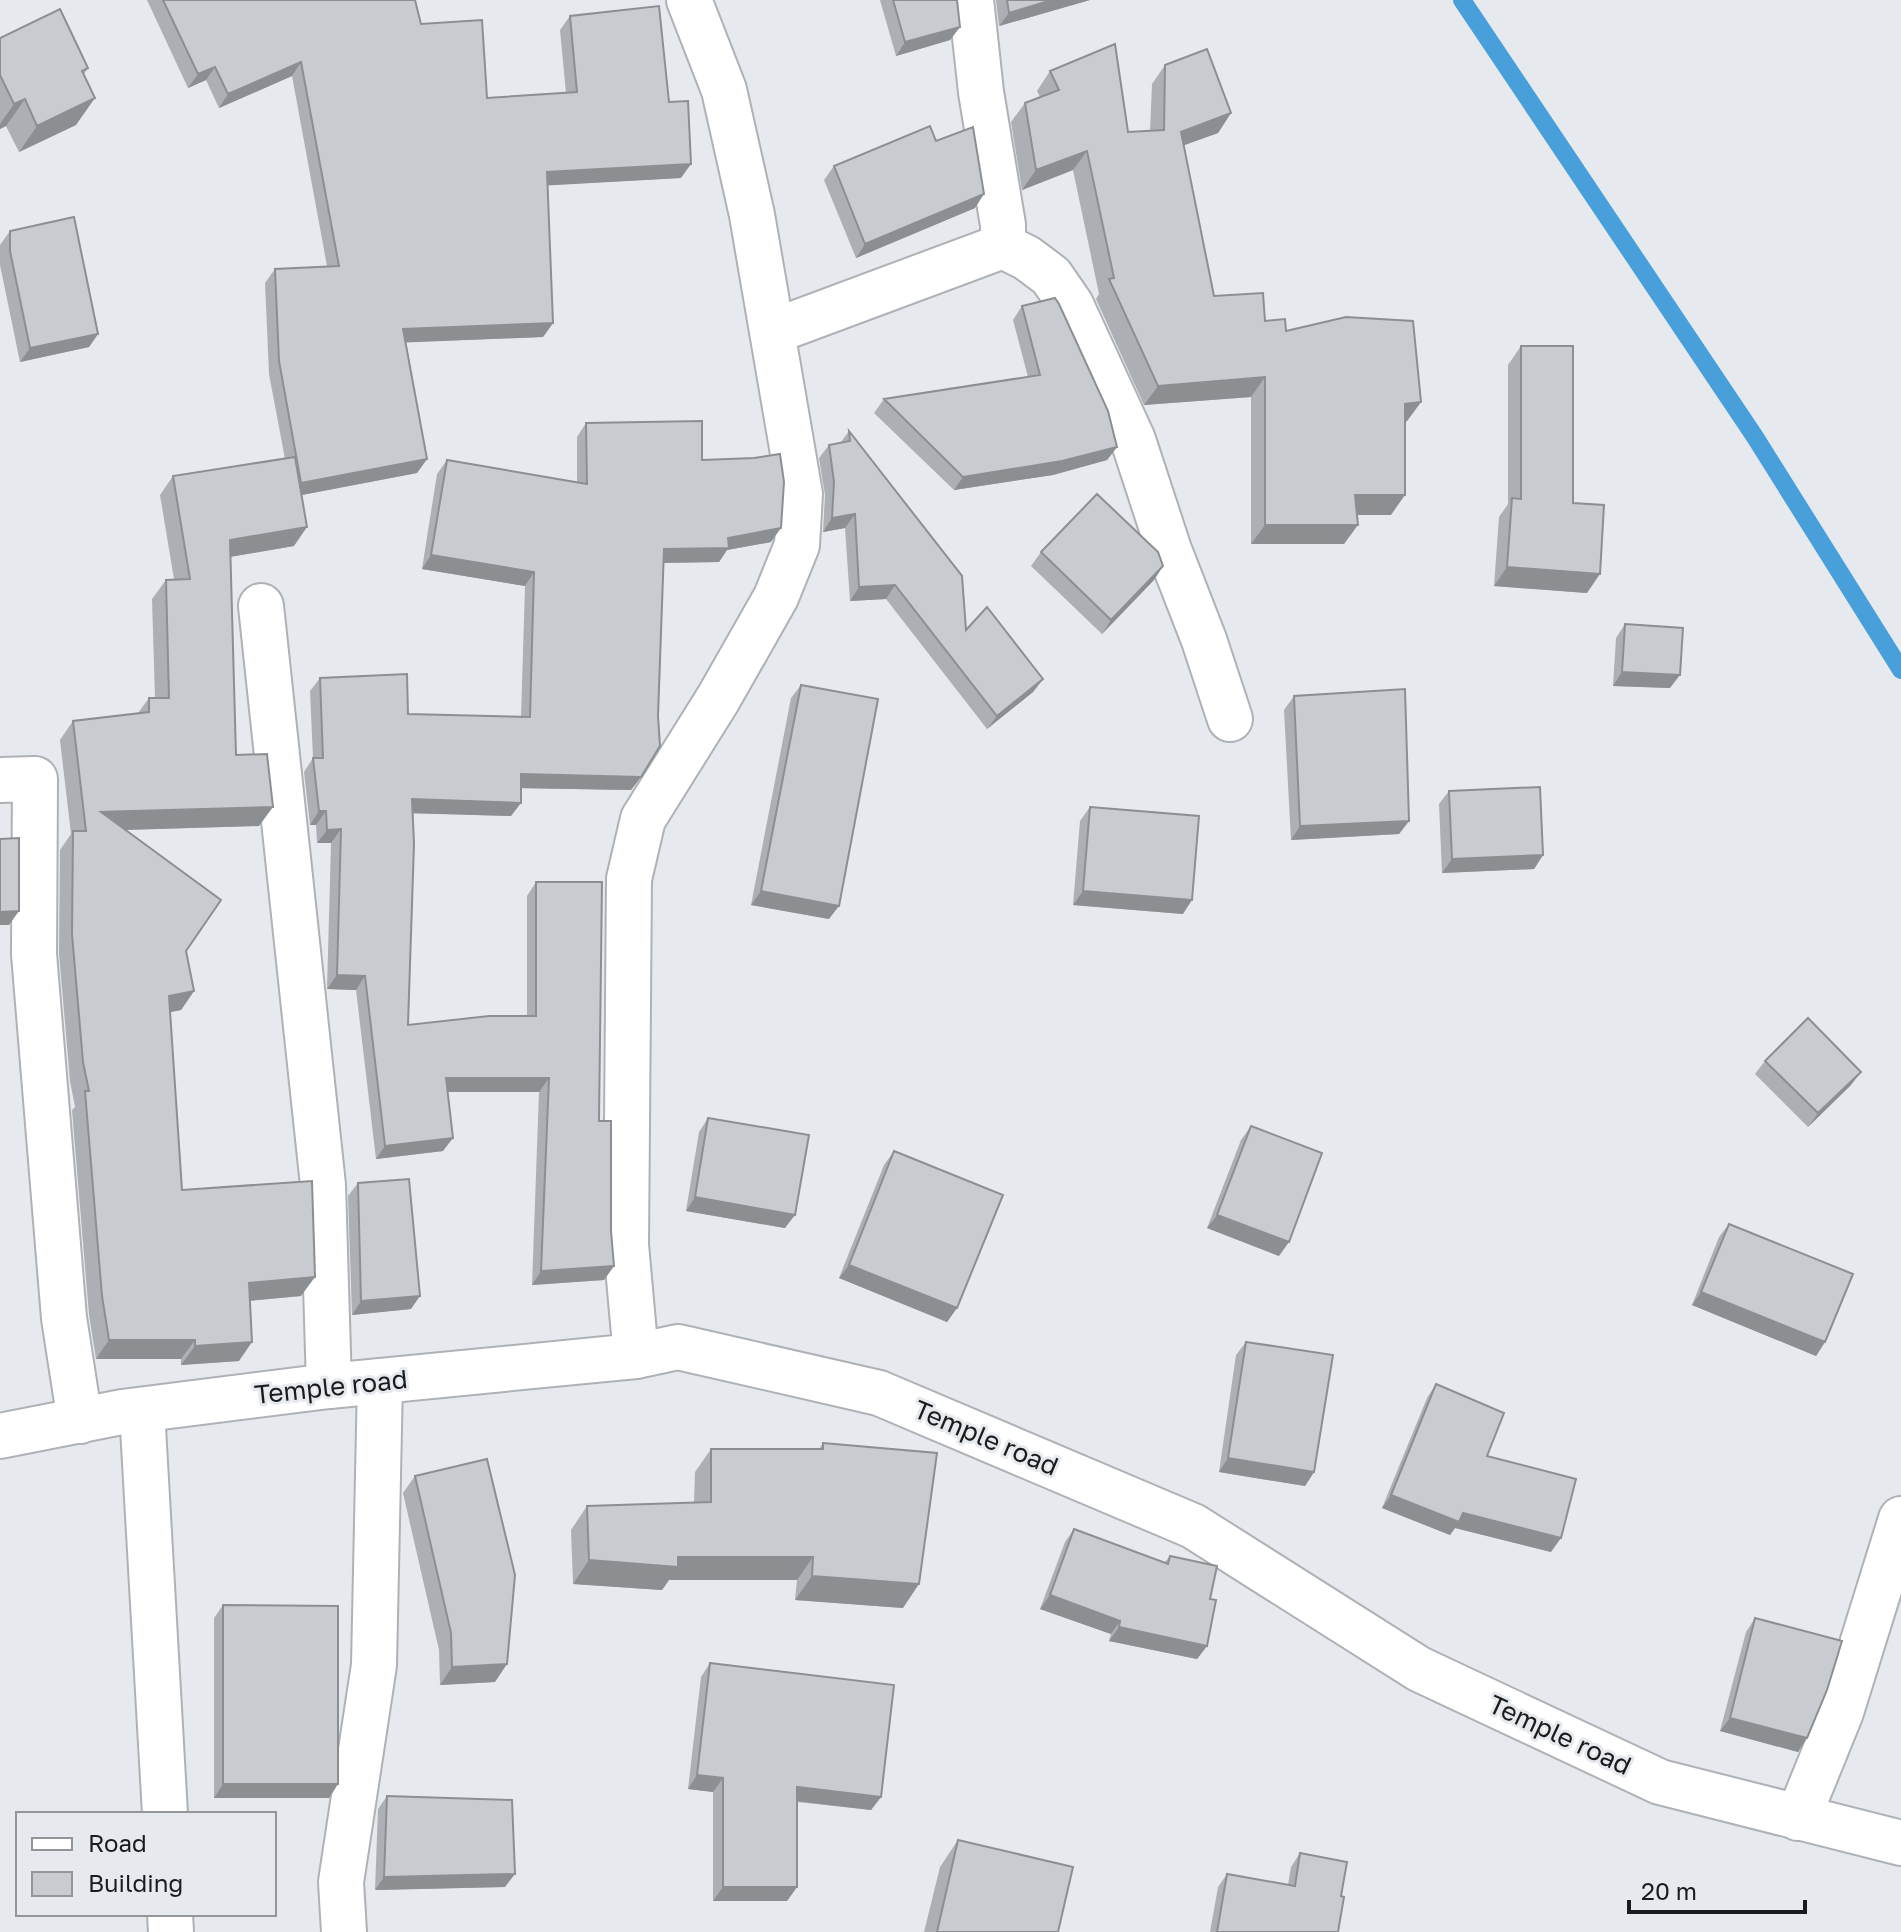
<svg xmlns="http://www.w3.org/2000/svg" width="1901" height="1932" viewBox="0 0 1901 1932" font-family="'Golos Text',sans-serif">
	<style>
		.lines { fill: none; stroke-linecap: round; stroke-linejoin: round }
		.stream { stroke: #489fda; stroke-width: 18 }
		.street-casing { stroke: #aeb2b6; stroke-width: 48 }
		.secondary-casing { stroke: #aeb2b6; stroke-width: 48 }
		.street { stroke: #fff; stroke-width: 44 }
		.secondary { stroke: #fff; stroke-width: 44 }
		.wall { fill: #acafb3 }
		.shaded-wall { fill: #8c8f92 }
		.building { fill: #c8ccd0; stroke: #8c8f92; stroke-width: 2 }
		.labels { text-anchor: middle; stroke-width: 6; stroke-linejoin: round; paint-order: stroke }
		.street-label { font-size: 26px; fill: #191b1c; stroke: #e6eaee }
	</style>
	<rect width="100%" height="100%" fill="#e6eaee"/>
	<g class="lines">
		<path class="stream" d="M1462 0 1755 437 1901 670"/>
		<g class="street-casing">
			<path id="street" d="M971 0 981 92 1003 225V246
				M772 332 1003 246 1027 258 1051 276 1071 305 1133 440 1169 550 1204 640 1230 719
				M261 606 323 1185 329 1386
				M0 780 35 779 34 954 64 1318 80 1421
				M636 1356 626 1245 629 879 643 819 718 699 776 597 797 545 800 494 752 215 724 90 689 0
				M142 1410 165 1814
				M1798 1818 1841 1712 1901 1519
				M170 1914 171 1932
				M344 1932 341 1882 374 1665 380 1381"/>
		</g>
		<g class="secondary-casing">
			<path id="secondary" d="M0 1436 122 1412 329 1386 636 1356 678 1347 879 1393 1193 1526 1419 1669 1660 1782 1901 1843"/>
		</g>
		<use href="#street" class="street"/>
		<use href="#secondary" class="secondary"/>
	</g>
	<path class="wall" d="M147 0H415L421 24 487 98 566 93 560 30 570 16 669 102 681 178 548 185 553 323 543 337 406 342 427 459 417 473 302 495 294 546 230 557 236 755 259 826 126 830 186 951 194 991 181 1010 170 1012 182 1190 301 1296 250 1301 239 1361 181 1365V1359H96L89 1315 72 1110 75 1107 70 1081 59 953 60 850 71 834 60 740 73 721 138 713 149 698H155L152 599 166 580 174 579 160 495 173 476 285 459 269 374 265 283 275 269 327 266 292 76 219 108 206 80 188 88Z
		M880 0H957L960 27 950 40 896 56Z
		M996 0H1090L999 26Z
		M0 38 88 68 84 74 76 125 19 152 6 126 0 129Z
		M1165 65 1231 113 1218 133 1184 145 1214 296 1286 331 1421 402 1407 421 1405 422 1391 515H1357L1344 544H1251V397L1144 405 1096 299 1099 294 1073 170 1022 190 1011 122 1025 103 1040 97 1037 91 1050 71 1128 132 1150 131 1152 84Z
		M936 141 975 208 856 258 824 180 834 166Z
		M10 231 98 334 89 347 20 362 0 265V245Z
		M1022 306 1117 447 1107 460 1053 475 954 490 874 413 884 399 1028 377 1013 320Z
		M1521 346 1573 503 1587 593 1494 586 1499 517 1508 504V365Z
		M586 423 702 460 771 542 727 550 719 562 664 563 641 777 631 790 521 788 511 816 413 813 408 1025 527 1016V896L536 882 599 1121 614 1266 604 1280 532 1285 539 1092H447L443 1151 376 1159 356 990 327 989 331 843H317L316 825H310L304 772 313 758 310 691 320 678 408 714 521 717 525 586 422 569 437 474 447 460 577 482V437Z
		M849 431 966 630 1043 679 1033 692 987 729 886 599 850 601 845 528 823 532 825 495 819 458 829 445 841 442Z
		M1041 552 1163 566 1154 580 1102 634 1031 566Z
		M1625 624 1670 688 1613 686 1616 638Z
		M801 685 829 919 751 905 791 698Z
		M1294 696 1409 821 1399 834 1291 840 1284 710Z
		M1449 791 1543 855 1534 869 1442 873 1439 804Z
		M1090 807 1183 914 1073 905 1080 821Z
		M1765 1061 1851 1085 1808 1127 1755 1074Z
		M708 1118 785 1228 686 1211 699 1132Z
		M1251 1126 1279 1256 1207 1228 1241 1140Z
		M894 1151 957 1308 947 1322 839 1278 884 1165Z
		M358 1183 411 1309 352 1315 348 1196Z
		M1729 1224 1825 1342 1816 1356 1692 1305 1719 1237Z
		M1246 1342 1314 1472 1305 1486 1219 1472 1236 1355Z
		M1436 1384 1551 1552 1455 1528 1450 1535 1382 1508 1427 1398Z
		M823 1443 903 1608 795 1600 797 1580H669L662 1590 573 1584 571 1530 587 1506 694 1503 695 1472 711 1449H819Z
		M415 1476 495 1682 440 1685 439 1650 403 1493Z
		M1074 1529 1165 1562 1170 1556 1210 1599 1207 1646 1197 1659 1109 1641 1111 1634 1040 1609 1065 1542Z
		M223 1605 338 1784 329 1798H214V1618Z
		M1755 1618 1807 1738 1798 1752 1720 1731 1746 1632Z
		M710 1663 881 1797 871 1810 797 1802V1887L787 1901H713V1792L688 1789 701 1677Z
		M387 1796 505 1887 375 1890 378 1809Z
		M958 1840 1058 1932H924L940 1867Z
		M1300 1853 1338 1932H1210L1218 1887 1227 1874 1288 1885 1291 1867Z"/>
	<path class="shaded-wall" d="M1052 0H1090L999 26 1009 13Z
		M960 27 950 40 896 56 905 42Z
		M301 62 292 76 219 108 228 94Z
		M215 67 206 80 188 88 198 74Z
		M95 98 76 125 19 152 37 126Z
		M25 99 6 126 0 129V124L14 104Z
		M1231 113 1218 133 1168 151 1181 132Z
		M1087 151 1073 170 1022 190 1036 170Z
		M691 164 681 178 538 186 547 172Z
		M984 194 975 208 856 258 865 244Z
		M553 323 543 337 394 343 403 329Z
		M98 334 89 347 20 362 30 348Z
		M1265 377 1251 397 1144 405 1158 386Z
		M1421 402 1407 421 1391 423 1405 404Z
		M1117 447 1107 460 1053 475 954 490 963 477Z
		M427 459 417 473 291 497 301 483Z
		M1355 495H1405L1391 515H1341Z
		M855 514 845 528 823 532 832 518Z
		M1265 525H1358L1344 544H1251Z
		M307 527 294 546 217 559 230 540Z
		M781 528 771 542 727 550 719 562 655 563 664 549Z
		M431 555 534 572 525 586 422 569Z
		M1163 566 1154 580 1102 634 1111 620Z
		M1507 567 1600 574 1587 593 1494 586Z
		M895 585 886 599 850 601 859 587Z
		M1622 672 1680 675 1670 688 1613 686Z
		M1043 679 1033 692 987 729 997 716Z
		M521 774 641 777 631 790 512 788Z
		M412 799 521 803 511 816 403 813Z
		M273 807 259 826 88 831 101 812Z
		M319 811H326L316 825H310Z
		M1409 821 1399 834 1291 840 1300 826Z
		M341 829 331 843H317L327 830Z
		M1543 855 1534 869 1442 873 1452 859Z
		M761 891 839 906 829 919 751 905Z
		M1083 891 1192 900 1183 914 1073 905Z
		M19 911 9 925H0V912Z
		M337 975 365 976 356 990 327 989Z
		M194 991 181 1010 155 1015 169 996Z
		M1861 1072 1851 1085 1808 1127 1818 1113Z
		M446 1078H549L539 1092H436Z
		M453 1138 443 1151 376 1159 385 1146Z
		M695 1197 795 1215 785 1228 686 1211Z
		M1217 1215 1289 1242 1279 1256 1207 1228Z
		M849 1265 957 1308 947 1322 839 1278Z
		M614 1266 604 1280 532 1285 541 1271Z
		M315 1277 301 1296 235 1302 249 1283Z
		M1701 1292 1825 1342 1816 1356 1692 1305Z
		M420 1296 411 1309 352 1315 361 1301Z
		M109 1340H195L181 1359H96Z
		M252 1342 239 1361 181 1365 195 1346Z
		M1228 1458 1314 1472 1305 1486 1219 1472Z
		M1391 1495 1561 1538 1551 1552 1455 1528 1450 1535 1382 1508Z
		M678 1557H813L797 1580H669L662 1590 573 1584 589 1560Z
		M812 1576 919 1584 903 1608 795 1600Z
		M1050 1595 1120 1621 1111 1634 1040 1609Z
		M1119 1627 1207 1646 1197 1659 1109 1641Z
		M507 1664 495 1682 440 1685 452 1667Z
		M1730 1718 1807 1738 1798 1752 1720 1731Z
		M697 1775 723 1778 713 1792 688 1789Z
		M223 1784H338L329 1798H214Z
		M797 1787 881 1797 871 1810 787 1800Z
		M515 1874 505 1887 375 1890 384 1877Z
		M723 1887H797L787 1901H713Z"/>
	<path class="building" d="M163 0H415L421 24 482 20 487 98 577 92 570 16 659 6 669 102 688 101 691 164 547 172 553 323 403 329 427 459 301 483 279 361 275 269 339 266 301 62 228 94 215 67 198 74Z
		M893 0H957L960 27 905 42Z
		M1007 0H1052L1009 13Z
		M60 9 88 68 82 71 95 98 37 126 25 99 14 104 0 75V38Z
		M1115 44 1128 132 1164 130 1165 65 1207 49 1231 113 1181 132 1214 296 1263 293 1265 321 1285 319 1286 331 1346 317 1413 321 1421 402 1405 404V495H1355L1358 525H1265V377L1158 386 1109 279 1114 278 1087 151 1036 170 1025 103 1059 90 1050 71Z
		M930 126 936 141 973 127 984 194 865 244 834 166Z
		M74 217 98 334 30 348 10 251V231Z
		M1055 298 1059 304 1108 411 1117 447 1062 461 963 477 884 399 1040 375 1022 306Z
		M1521 346H1573V503L1604 505 1600 574 1507 567 1512 498 1521 499Z
		M702 421V460L754 458 780 454 784 482 781 528 728 538 729 548 664 549 658 716 660 746 641 777 521 774V803L412 799 414 844 408 1025 489 1016H536V882H602L599 1121H611V1231L614 1266 541 1271 549 1078H446L453 1138 385 1146 365 976 337 975 341 829 327 830 326 811H319L313 758H323L320 678 407 674 408 714 530 717 534 572 431 555 447 460 587 484 586 423Z
		M849 431 962 576 966 630 987 607 1043 679 997 716 895 585 859 587 855 514 832 518 834 482 829 445 850 441Z
		M295 457 307 527 230 540 236 755 267 754 273 807 101 812 221 900 186 951 194 991 169 996 182 1190 312 1181 315 1277 249 1283 252 1342 195 1346V1340H109L102 1296 85 1091H89L83 1062 72 934 73 831H86L73 721 149 712V698H169L166 580 190 579 173 476Z
		M1097 494 1158 552 1163 566 1111 620 1041 552Z
		M1625 624 1683 628 1680 675 1622 672Z
		M801 685 878 699 839 906 761 891Z
		M1405 689 1409 821 1300 826 1294 696Z
		M1540 787 1543 855 1452 859 1449 791Z
		M1090 807 1199 816 1192 900 1083 891Z
		M19 838V911L0 912V839Z
		M1808 1018 1861 1072 1818 1113 1765 1061Z
		M708 1118 809 1135 795 1215 695 1197Z
		M1251 1126 1322 1153 1289 1242 1217 1215Z
		M894 1151 1003 1195 957 1308 849 1265Z
		M409 1179 420 1296 361 1301 358 1183Z
		M1729 1224 1853 1274 1825 1342 1701 1292Z
		M1246 1342 1333 1355 1314 1472 1228 1458Z
		M1436 1384 1504 1413 1487 1456 1576 1479 1561 1538 1463 1513 1459 1522 1391 1495Z
		M823 1443 937 1453 919 1584 812 1576 813 1557H678V1567L589 1560 587 1506 711 1502V1449H823Z
		M487 1459 515 1575 507 1664 452 1667 451 1633 415 1476Z
		M1074 1529 1168 1564 1170 1556 1217 1566 1210 1599 1216 1600 1207 1646 1119 1627 1120 1621 1050 1595Z
		M223 1605 338 1606V1784H223Z
		M1755 1618 1842 1641 1827 1690 1807 1738 1730 1718Z
		M710 1663 894 1685 881 1797 797 1787V1887H723V1778L697 1775Z
		M387 1796 512 1800 515 1874 384 1877Z
		M958 1840 1073 1867 1058 1932H937Z
		M1300 1853 1347 1862 1341 1896 1344 1897 1338 1932H1217L1227 1874 1295 1886Z"/>
	<g class="labels">
		<g class="street-label">
			<text transform="translate(331 1387) rotate(-6)" y="9">Temple road</text>
			<text transform="translate(986 1438) rotate(23)" y="9">Temple road</text>
			<text transform="translate(1560 1735) rotate(25)" y="9">Temple road</text>
		</g>
	</g>
	<rect x="16" y="1812" width="260" height="104" fill="#e6eaee" stroke="#94979a" stroke-width="2"/>
	<rect x="32" y="1838" width="40" height="12" fill="#ffffff" stroke="#94979a" stroke-width="2"/>
	<text x="88" y="1852" font-size="24" fill="#191b1c">Road</text>
	<rect x="32" y="1872" width="40" height="24" fill="#c8ccd0" stroke="#94979a" stroke-width="2"/>
	<text x="88" y="1892" font-size="24" fill="#191b1c">Building</text>
	<path d="M1629 1900v12h176v-12" fill="none" stroke="#191b1c" stroke-width="4"/>
	<text x="1641" y="1900" font-size="24" fill="#191b1c" stroke="#e6eaee" stroke-width="6" paint-order="stroke">20 m</text>
</svg>
